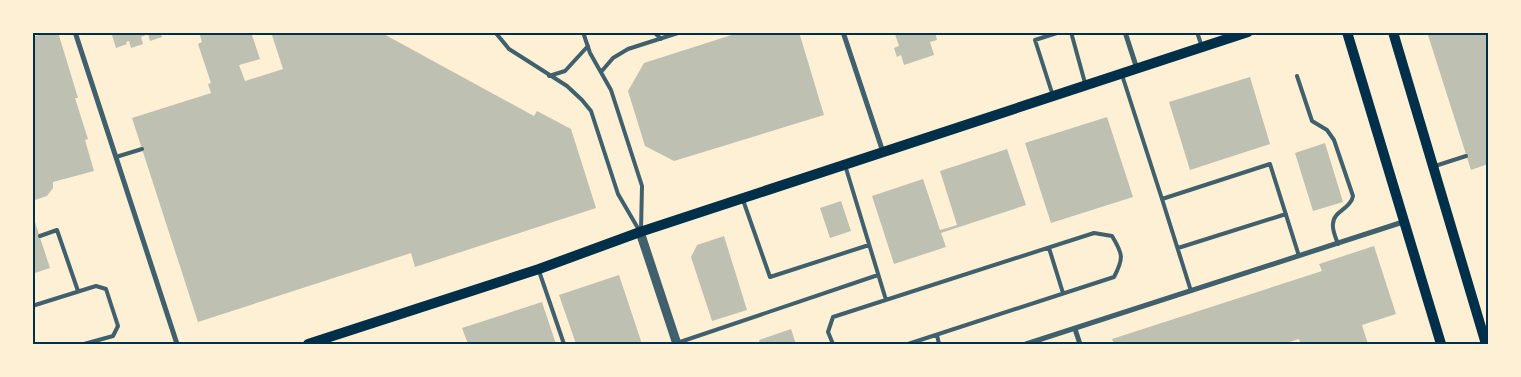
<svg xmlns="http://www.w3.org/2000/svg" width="1521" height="377" viewBox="0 0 1521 377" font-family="'Varela Round',sans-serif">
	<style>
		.building { fill: #bec0b2 }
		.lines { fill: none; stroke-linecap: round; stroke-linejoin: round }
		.service { stroke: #3f606c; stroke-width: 4 }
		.minor { stroke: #3f606c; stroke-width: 5 }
		.tertiary { stroke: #3f606c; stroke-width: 9 }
		.secondary { stroke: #003049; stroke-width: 10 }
		.neatline { fill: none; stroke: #003049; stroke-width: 2 }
	</style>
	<rect width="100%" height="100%" fill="#fdf0d5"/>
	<path class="building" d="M48 32H58L78 98H75L88 139 85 140 94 171 53 182V188L47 196 32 201V37Z
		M111 32H161L162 37 150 41 148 34 141 37 143 44 131 48 129 41 126 42 127 44 116 48Z
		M199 32H251L260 59 239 65 245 81 283 69 271 32H380L534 116 537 111 571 129 596 208 415 267 411 253 198 322 132 118 211 93 208 84 211 83 198 44 202 42Z
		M741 32H799L824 115 674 161 645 146 628 91 644 63Z
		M899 32H935L937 40 930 42 934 55 904 65 901 55 897 57 894 48 899 46 895 34Z
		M1427 32H1488V164L1471 170Z
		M1250 77 1270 144 1190 170 1169 102Z
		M1107 117 1133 197 1051 223 1025 143Z
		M1325 143 1343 202 1313 211 1295 153Z
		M1007 149 1026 205 941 233 946 247 894 264 872 196 923 179 940 230 957 225 940 171Z
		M841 201 851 231 830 238 820 208Z
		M32 213 50 268 32 274Z
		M724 236 747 310 712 321 691 257 697 245Z
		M1374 246 1396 314 1362 325 1368 344H1301L1299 339 1283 344H1114L1112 339 1322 271 1319 264Z
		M619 275 642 344H576L559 295Z
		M542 302 556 344H468L462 328Z
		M791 329 796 344H760L759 340Z"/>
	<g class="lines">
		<path class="service" d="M495 32 509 49 567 86 582 100 591 111 618 194 639 230
			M583 32 590 53 611 90 642 186 641 230
			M654 32 661 39
			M1071 32 1085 83
			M1197 32 1202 47
			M601 72 613 58 628 49 681 32
			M1122 75 1162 199
			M549 76 565 71 588 46
			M1297 76 1312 121 1327 130 1334 140 1353 196C1351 209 1333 211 1333 224 1332 230 1336 238 1338 244
			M1053 96 1035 40 1060 32
			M116 157 142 149
			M845 165 886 300
			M1435 166 1466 156
			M743 200 770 277 869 245
			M40 236 57 230 78 291
			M1049 248 1063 293
			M1178 248 1286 214
			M539 271 564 344
			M1191 291 1162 199 1270 164 1299 256
			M32 306 96 286 106 289 118 326 113 336 84 344
			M937 335 939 344
			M677 343 878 275
			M833 344 828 332 833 317 1094 233 1112 236C1123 254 1124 258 1114 277L908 344"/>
		<path class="minor" d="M75 32 177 344
			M843 32 883 152
			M1125 32 1137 69
			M1075 329 1080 344
			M1026 344 1403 222"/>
		<path class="tertiary" d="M640 232 677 344"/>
		<path class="secondary" d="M1347 32 1441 344
			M1393 32 1486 344
			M308 344 539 269 640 232 1248 32"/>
	</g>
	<rect width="1521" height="377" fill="none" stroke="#fdf0d5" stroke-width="68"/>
	<rect x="34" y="34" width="1453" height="309" class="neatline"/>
</svg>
